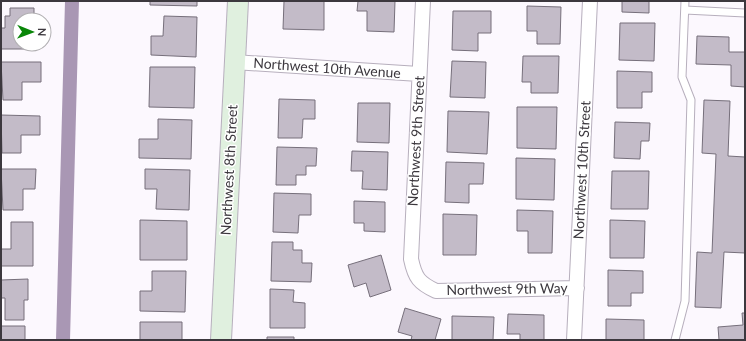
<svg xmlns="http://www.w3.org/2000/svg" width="746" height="341" viewBox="0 0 746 341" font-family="Lato,sans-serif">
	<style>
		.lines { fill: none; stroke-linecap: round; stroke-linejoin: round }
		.canal { stroke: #a997b4; stroke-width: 14 }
		.building { fill: #c3bbc8; stroke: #766f7b }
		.lane-casing { stroke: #b7afbd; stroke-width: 9 }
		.street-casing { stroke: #b7afbd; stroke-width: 16 }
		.secondary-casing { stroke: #b7afbd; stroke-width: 22 }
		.lane { stroke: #fff; stroke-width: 7 }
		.street { stroke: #fff; stroke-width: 14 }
		.secondary { stroke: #e0f0df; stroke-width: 20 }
		.labels { text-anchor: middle; stroke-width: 3; stroke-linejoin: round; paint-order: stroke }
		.street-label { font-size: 14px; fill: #3c383e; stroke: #fff }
	</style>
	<rect width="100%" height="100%" fill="#fcf8fe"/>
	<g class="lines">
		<path class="canal" d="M63 340 72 1"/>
	</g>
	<path class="building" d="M150 1H197V6L150 5Z
		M284 1H324V30L283 29Z
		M358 1H395L394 32 367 31V11H357Z
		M622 1H658H649V13L622 12Z
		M527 6 561 7 560 44H537V31H527Z
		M10 8H34V20H20V44H40V49H1V28H5V16H10Z
		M453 11H491V33H478V51L452 50Z
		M164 16 197 17 196 57 151 55V36H163Z
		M620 23H655L654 61 619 60Z
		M697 36 729 37V52H745V87L731 86V65L696 64Z
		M523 56H559L558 93H531V82H522Z
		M452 61 486 62 485 98 450 97Z
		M1 62H41V82H22V100H3Z
		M150 67H195L194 108 149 107Z
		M617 71 652 72V92H642V108H617Z
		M279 99 315 100V119H303L302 138H278Z
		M704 100 730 101 728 156 745 157V253L724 252 721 308 695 307 697 252 712 253 716 154 702 153Z
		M358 103H390L389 143 357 142Z
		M517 107H557L556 149 517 148Z
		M448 111 489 112 487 154 447 152Z
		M1 115 40 116V135H21V153H2Z
		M158 119 192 120 191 159 139 158V139H158Z
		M615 122 650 123 649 141H641L640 159 614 158Z
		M277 147 317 148 316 166H306V175H296V185H276Z
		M352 151 388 152 387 190 362 189 363 171H351Z
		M516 158 555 159 554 200 516 199Z
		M446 162 484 163 483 184H469V203L445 202Z
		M1 169H36L35 189H23V210H3Z
		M145 169 190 170 189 210 156 209 157 189H145Z
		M612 171H649L648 209H611Z
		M274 193 311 194V215H299L298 233 273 232Z
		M354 201 385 202V232L364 231V223H354Z
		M517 210 553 211 552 253H528V231H517Z
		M443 214 477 215 476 255H443Z
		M140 220 187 221V260H140Z
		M610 220 645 221 644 258H610Z
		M11 222H33V266H1V249H11Z
		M272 242H293V250H302V263H312L311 282 271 281Z
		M381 255 391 290 370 297 366 283 354 287 348 265Z
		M608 270 643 271V293H631V306H608Z
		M152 271H186L185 312 140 311V291H152Z
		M28 279V300H24V320H5V298H1V280Z
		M270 289 294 290 293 302 305 303V328H270Z
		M405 308 441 319 435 340H411L412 336 398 332Z
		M742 313H745V340H719L718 327 743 325Z
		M508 314 544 315V340H520V334H507Z
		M452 316 494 317 493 340H452Z
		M606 319 644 320V340H606Z
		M140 322H182V340H140Z
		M1 326H25V340H1Z
		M267 337H294V340H267Z"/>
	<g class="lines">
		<g class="lane-casing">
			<path id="lane" d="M685 10 745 13
				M675 340 685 301 691 100 682 77 685 1"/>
		</g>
		<g class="street-casing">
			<path id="street" d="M423 1 411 259C415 278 419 283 436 291L577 288
				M234 62 419 74
				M574 340 590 1"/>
		</g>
		<g class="secondary-casing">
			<path id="secondary" d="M221 340 238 1"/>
		</g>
		<use href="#lane" class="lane"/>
		<use href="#street" class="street"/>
		<use href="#secondary" class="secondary"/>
	</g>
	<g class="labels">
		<g class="street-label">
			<text transform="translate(327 68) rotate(4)" y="5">Northwest 10th Avenue</text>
			<text transform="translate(416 141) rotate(-87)" y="5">Northwest 9th Street</text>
			<text transform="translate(229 170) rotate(-87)" y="5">Northwest 8th Street</text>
			<text transform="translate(582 170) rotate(-87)" y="5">Northwest 10th Street</text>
			<text transform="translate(507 289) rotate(-1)" y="5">Northwest 9th Way</text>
		</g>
	</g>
	<rect width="746" height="341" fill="none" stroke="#3c383e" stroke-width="4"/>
	<g transform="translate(32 32) rotate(91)"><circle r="19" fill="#ffffff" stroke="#b1afb2"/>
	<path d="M0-3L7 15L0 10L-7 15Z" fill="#098608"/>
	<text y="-6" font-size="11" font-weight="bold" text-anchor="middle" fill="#3c383e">N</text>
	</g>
</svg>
